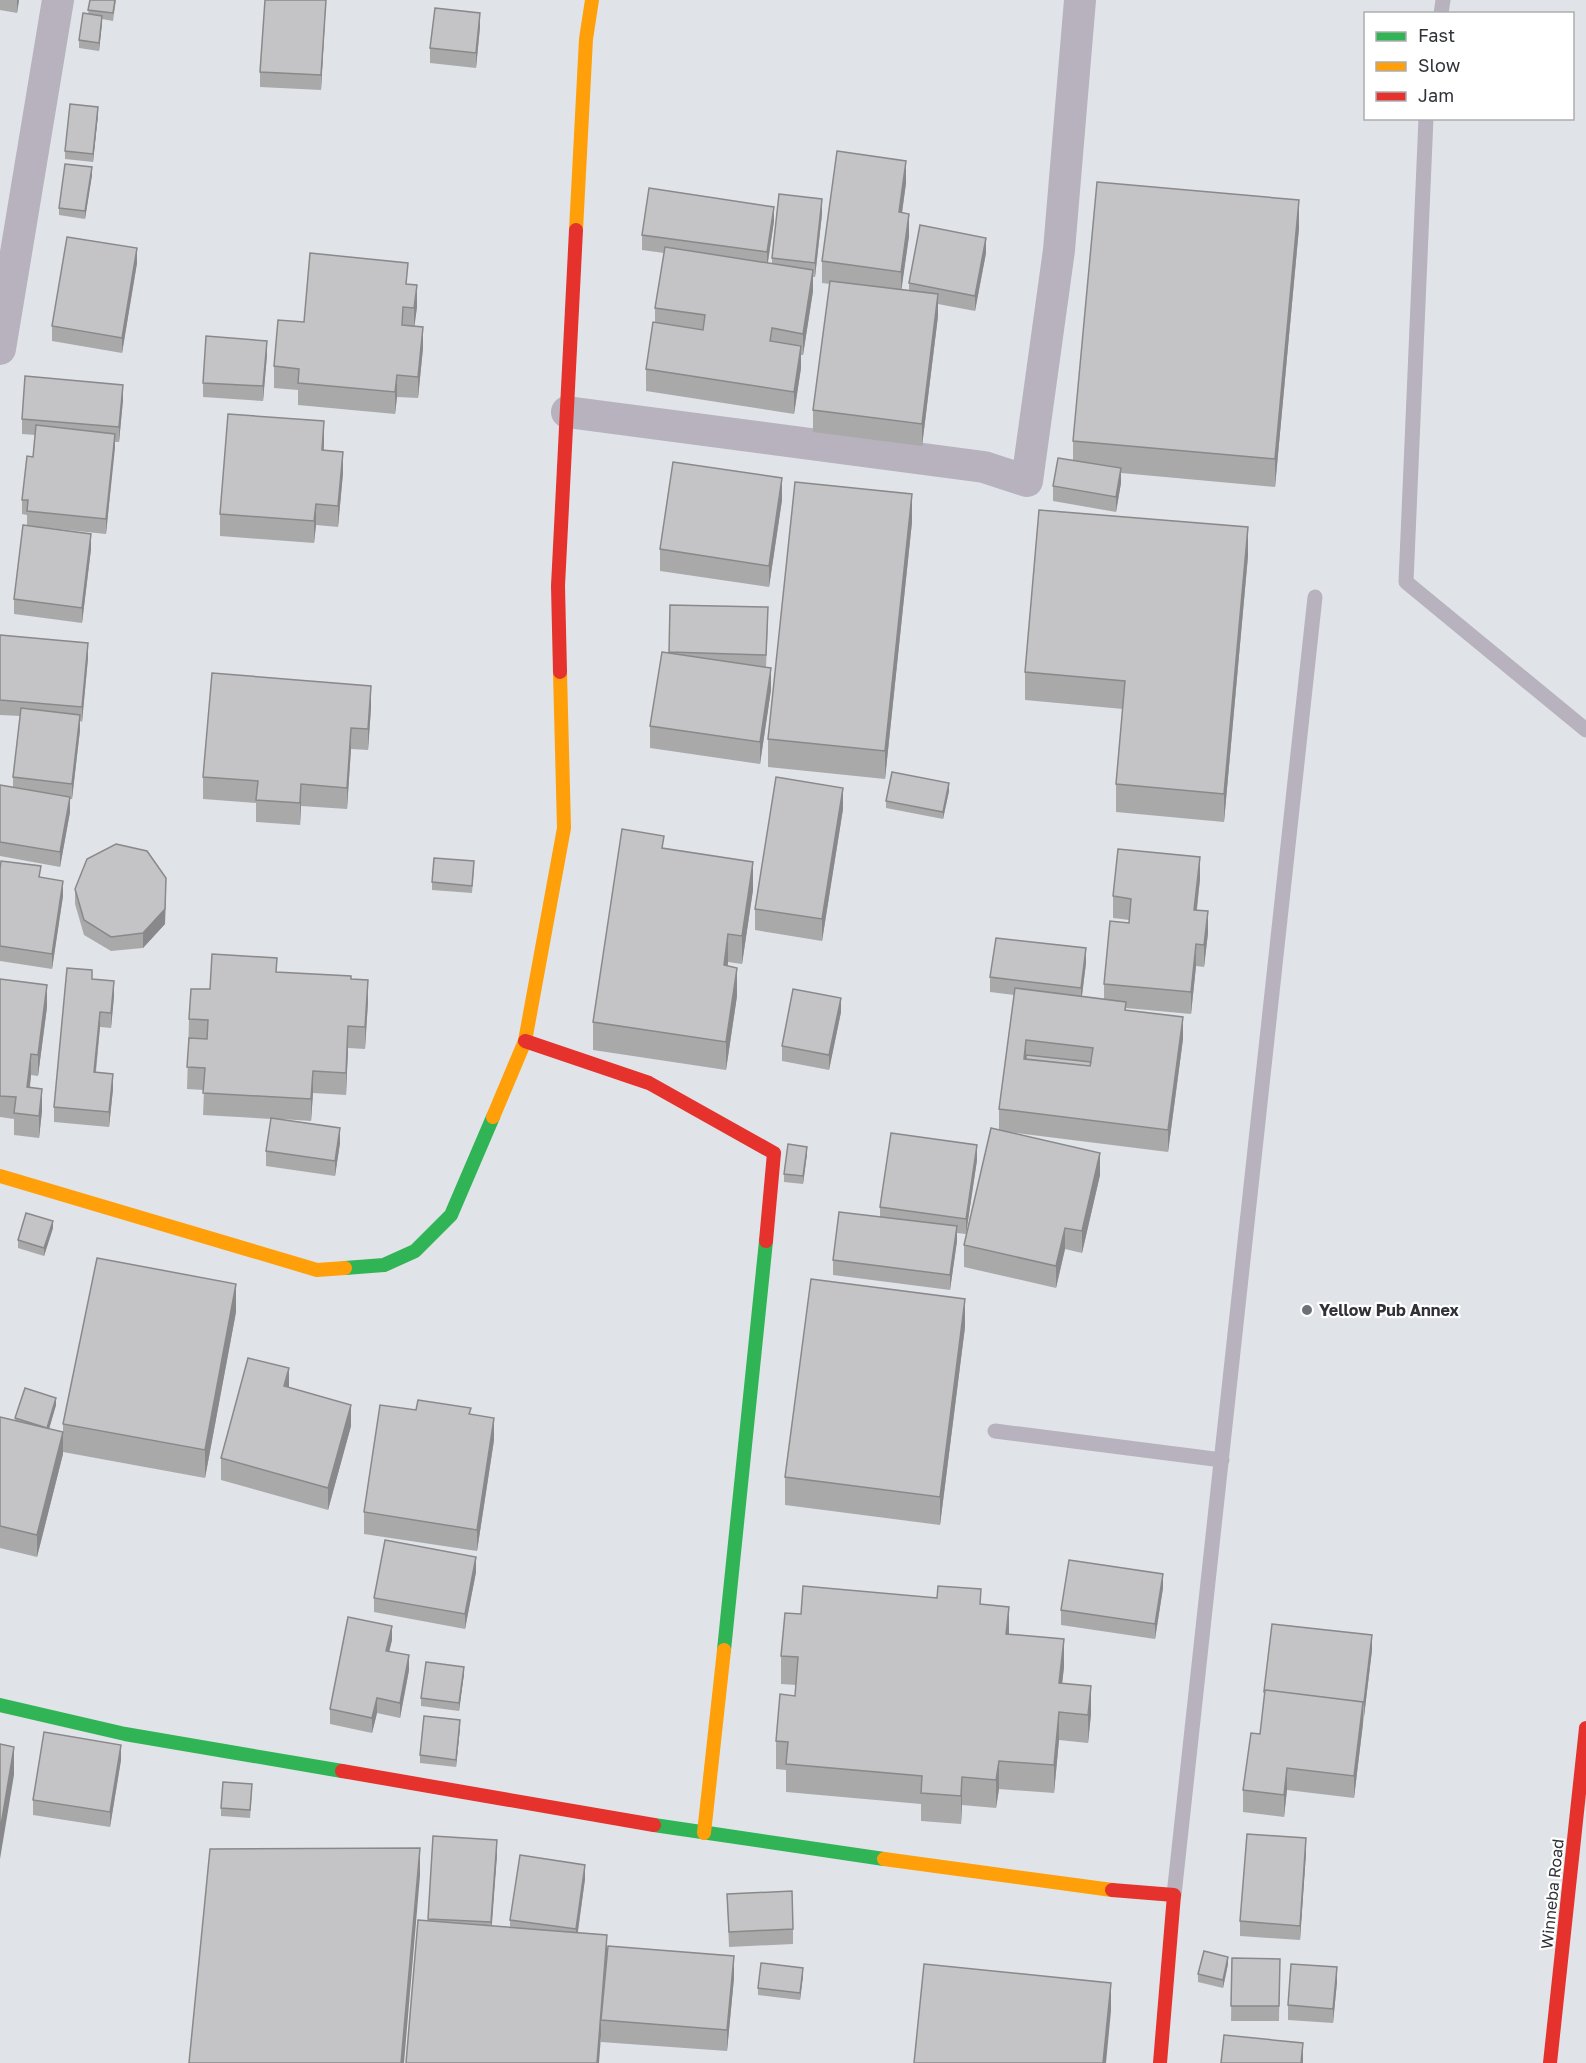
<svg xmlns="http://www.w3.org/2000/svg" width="1586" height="2063" viewBox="0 0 1586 2063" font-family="'Golos Text',sans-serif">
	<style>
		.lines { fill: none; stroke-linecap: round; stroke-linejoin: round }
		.lane { stroke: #b7b2be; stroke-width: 15 }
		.street { stroke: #b7b2be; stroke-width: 32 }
		.fast { stroke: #30b455; stroke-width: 14 }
		.slow { stroke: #ff9f0a; stroke-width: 14 }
		.jam { stroke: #e5322d; stroke-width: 14 }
		.wall { fill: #a9a9aa }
		.shaded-wall { fill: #89898b }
		.building { fill: #c4c4c6; stroke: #89898b; stroke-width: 1.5; fill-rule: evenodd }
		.poi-dot { fill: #6d7074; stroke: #fff; stroke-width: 2 }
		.labels { text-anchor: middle; stroke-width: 4.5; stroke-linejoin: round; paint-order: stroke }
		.poi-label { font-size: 16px; font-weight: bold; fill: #2f3236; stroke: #fff; text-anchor: start }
		.street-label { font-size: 16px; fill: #2f3236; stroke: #fff }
	</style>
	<rect width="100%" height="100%" fill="#e0e4e8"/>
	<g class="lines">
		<path class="lane" d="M1441 14 1443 0
			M1426 118 1406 582 1586 730
			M995 1431 1222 1460
			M1174 1895 1315 597"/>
		<path class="street" d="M0 349 58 0
			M567 412 984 467 1027 481 1059 250 1080 0"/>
		<path class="fast" d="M345 1268 384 1265 415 1251 451 1215 493 1117
			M724 1650 766 1241
			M0 1705 125 1734 342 1771
			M654 1825 884 1859"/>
		<path class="slow" d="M576 230 586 39 592 0
			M493 1117 525 1041 564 828 560 672
			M0 1176 317 1270 345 1268
			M704 1833 724 1650
			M884 1859 1112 1890"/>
		<path class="jam" d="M560 672 558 586 576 230
			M525 1041 649 1083 774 1153 766 1241
			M342 1771 654 1825
			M1112 1890 1174 1895 1160 2063
			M1550 2063 1586 1728"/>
	</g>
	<path class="wall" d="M0 0H19L17 13 0 10Z
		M90 0H116L113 21 102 19 99 51 79 48V40L88 14Z
		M326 0 321 90 260 87V72Z
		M480 27 476 68 430 63V48Z
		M98 115 93 162 65 159V151Z
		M92 175 85 219 59 215V208Z
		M906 183 902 213 909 236 901 290 909 291V283L986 253 975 311 938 304V316L922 446 813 432V410L830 284 822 283V261Z
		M822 214 815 277H813V291L803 355H801V368L794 414 646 391V369L655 323V308L664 253 642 250V235L774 221 768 263H772V258Z
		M1299 228 1275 487 1121 473V483L1116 512 1053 501V486L1073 460V441Z
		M137 263 122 353 52 341V326Z
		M408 284 417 307 414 326 423 348 418 398 397 397 395 414 298 405V390L274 388V366L304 322Z
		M267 355 263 401 203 397V383Z
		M123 400 119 442H115L106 534 29 526 91 549 82 623 14 614V599L27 526V515L22 514V500L33 457 35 435 22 434V419Z
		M324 443V450L343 473 338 527 316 525 314 543 220 536V514Z
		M782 500 769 587 660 571V549Z
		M912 522 885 779 768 767V739Z
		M1248 556 1224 822 1116 812V784L1123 709 1025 700V672Z
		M768 622 766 667 771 690 760 764 650 748V726L669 653Z
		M0 635 88 658 82 722 80 721V730L72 799H70V812L60 867 0 856V785L13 787V777L20 716 0 715Z
		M371 708 368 750 351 749 347 809 301 806 300 825 256 822V803L203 799V777Z
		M949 791 943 819 886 808V801Z
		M843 809 822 941 755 930V909Z
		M664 848 753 890 742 964 728 962V966L737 996 726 1070 593 1050V1022Z
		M0 869 41 878 63 896 52 969 0 961Z
		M474 869 472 893 432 890V882Z
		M1200 879 1197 910 1208 933 1204 967 1196 966 1191 1014 1126 1008V1010L1183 1039 1168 1152 1007 1132 1100 1175 1082 1253 1065 1249 1056 1288 964 1267V1245L999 1130V1109L1014 995 990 992V977L1086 963 1082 996 1104 999V984L1129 923V920L1113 918V896Z
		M75 889 166 892 165 924 143 948 111 951 84 935 75 904Z
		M277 972 351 979 368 1002 365 1049 348 1048 346 1095 313 1093 311 1121 281 1119 340 1143 335 1176 266 1166V1151L271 1119 203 1115 204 1090 187 1089 189 1019 210 989Z
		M0 979 47 1007 38 1076 31 1075 30 1088 42 1111 39 1138 14 1135V1119L0 1117Z
		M92 979 114 996 111 1028 100 1027 96 1072 113 1089 109 1127 54 1122V1107Z
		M841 1012 829 1070 782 1061V1046Z
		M807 1154 803 1184 784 1182V1174Z
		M977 1160 966 1234 957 1233V1241L950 1290 833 1275V1260L880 1217V1207Z
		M53 1228 44 1256 18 1248V1240Z
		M236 1312 205 1478 63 1452V1424Z
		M965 1327 940 1525 785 1505V1477Z
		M289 1387 351 1426 328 1510 221 1480V1458Z
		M56 1405 49 1429 63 1454 37 1557 0 1548V1417L15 1420V1418Z
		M416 1410 471 1414 494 1440 477 1551 364 1534V1512Z
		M476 1572 465 1629 374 1612V1598Z
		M1163 1588 1155 1639 1061 1625V1610Z
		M981 1604 1009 1635 1064 1667 1062 1683 1091 1714 1088 1743 1059 1740 1054 1793 999 1789 996 1808 962 1805 961 1824 921 1821V1804L786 1792V1770L776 1769V1741L795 1696 796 1685 781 1684V1656L801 1614Z
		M392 1640 389 1651 409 1670 400 1718 377 1713 372 1733 330 1724V1709Z
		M1372 1650 1354 1798 1287 1790 1284 1817 1243 1812V1790L1260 1734 1264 1699V1691Z
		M464 1674 459 1711 421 1706V1698Z
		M460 1728 456 1767 420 1763V1755Z
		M121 1760 110 1827 33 1815V1800Z
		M252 1791 250 1818 221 1816V1808Z
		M433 1836 497 1855 491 1926 510 1927V1920L585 1879 578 1932 607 1951 734 1978 727 2051 601 2042V2036L428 1921Z
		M1306 1853 1300 1940 1240 1936V1921Z
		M727 1894 793 1929V1944L729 1947Z
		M1232 1958 1280 1959 1279 2021H1231Z
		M1228 1964 1223 1988 1198 1982V1974Z
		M803 1976 800 2000 758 1995V1988Z
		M1337 1982 1333 2023 1288 2020V2005Z"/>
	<path class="shaded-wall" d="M17 0H19L17 13Z
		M326 0 321 90V75Z
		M480 13V27L476 68V53Z
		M102 16V24L99 51V43Z
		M98 107V115L93 162V154Z
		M906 161V183L899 234V212Z
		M92 167V175L85 219V211Z
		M822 199V214L815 277V263Z
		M1299 200V228L1275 487V459Z
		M774 207V221L767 267V252Z
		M909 214V236L901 293V272Z
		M986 238V253L975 311V296Z
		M137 248V263L122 353V338Z
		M813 270V291L803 355V334Z
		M417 285V307L414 330V308Z
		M938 294V316L922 446V424Z
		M423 327V348L418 398V377Z
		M267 341V355L263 401V386Z
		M801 346V368L794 414V392Z
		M397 375V397L395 414V392Z
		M123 385V400L119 442V427Z
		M324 421V443L322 472V450Z
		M115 434V448L106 534V519Z
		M343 452V473L338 527V506Z
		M1121 468V483L1116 512V497Z
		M782 478V500L769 587V566Z
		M912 494V522L885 779V751Z
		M316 504V525L314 543V521Z
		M1248 527V556L1224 822V794Z
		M91 534V549L82 623V608Z
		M88 643V658L82 722V707Z
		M771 668V690L760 764V742Z
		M371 686V708L368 750V729Z
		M80 715V730L72 799V784Z
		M351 728V749L347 809V788Z
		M949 783V791L943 819V812Z
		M301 784V806L300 825V803Z
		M843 788V809L822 941V919Z
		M70 797V812L60 867V852Z
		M1200 857V879L1194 932V910Z
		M753 862V890L742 964V936Z
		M166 878 165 924 143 948V933Z
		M63 881V896L52 969V954Z
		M1208 911V933L1204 967V945Z
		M728 934V962L724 994V965Z
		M1196 944V966L1191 1014V992Z
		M1086 948V963L1081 1003V988Z
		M737 968V996L726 1070V1042Z
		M368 980V1002L365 1049V1027Z
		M114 981V996L111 1028V1013Z
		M47 985V1007L38 1076V1055Z
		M841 998V1012L829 1070V1055Z
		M100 1012V1027L94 1087V1072Z
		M1183 1017V1039L1168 1152V1130Z
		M348 1026V1048L346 1095V1073Z
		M1026 1040V1062L1024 1059Z
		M31 1054V1075L27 1109V1087Z
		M313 1071V1093L311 1121V1099Z
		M113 1074V1089L109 1127V1112Z
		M42 1089V1111L39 1138V1116Z
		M340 1128V1143L335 1176V1161Z
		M977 1145V1160L966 1234V1219Z
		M807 1147V1154L803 1184V1176Z
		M1100 1153V1175L1082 1253V1231Z
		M53 1221V1228L44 1256V1248Z
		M957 1226V1241L950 1290V1275Z
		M1065 1228V1249L1056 1288V1266Z
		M236 1284V1312L205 1478V1450Z
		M965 1299V1327L940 1525V1497Z
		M289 1368V1390L284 1386Z
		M56 1398V1405L47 1436V1428Z
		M351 1405V1426L328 1510V1488Z
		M494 1418V1440L477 1551V1530Z
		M63 1432V1454L37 1557V1535Z
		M476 1557V1572L465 1629V1614Z
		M1163 1574V1588L1155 1639V1624Z
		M1009 1607V1635L1006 1634Z
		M392 1626V1640L386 1665V1651Z
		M1372 1635V1650L1364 1717V1702Z
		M1064 1639V1667L1059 1711V1683Z
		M409 1655V1670L400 1718V1703Z
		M464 1667V1674L459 1711V1703Z
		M1091 1686V1714L1088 1743V1715Z
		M377 1698V1713L372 1733V1718Z
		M1363 1702V1723L1354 1798V1776Z
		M1059 1712V1740L1054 1793V1765Z
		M460 1720V1728L456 1767V1760Z
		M121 1745V1760L110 1827V1812Z
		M14 1747V1775L0 1859V1831Z
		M999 1761V1789L996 1808V1780Z
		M1287 1768V1790L1284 1817V1795Z
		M962 1777V1805L961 1824V1796Z
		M1306 1838V1853L1300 1940V1926Z
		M497 1840V1855L491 1937V1922Z
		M420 1848V1876L404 2063H401Z
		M585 1865V1879L576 1944V1929Z
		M607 1935V1963L601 2020V2036L599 2063H597Z
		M734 1956V1978L727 2051V2030Z
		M1228 1957V1964L1223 1988V1980Z
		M1337 1967V1982L1333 2023V2009Z
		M803 1968V1976L800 2000V1993Z
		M1111 1983V2011L1106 2063H1103Z
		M1303 2043V2063H1301Z"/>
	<path class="building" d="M90 0H115L113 13 88 10Z
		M265 0H326L321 75 260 72Z
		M435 8 480 13 476 53 430 48Z
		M83 13 102 16 99 43 79 40Z
		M70 104 98 107 93 154 65 151Z
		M837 151 906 161 899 212 909 214 901 272 822 261Z
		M65 164 92 167 85 211 59 208Z
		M1097 182 1299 200 1275 459 1073 441Z
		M649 188 774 207 767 252 642 235Z
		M779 194 822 199 815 263 772 258Z
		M920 225 986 238 975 296 909 283Z
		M67 237 137 248 122 338 52 326Z
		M665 247 813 270 803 334 772 328 770 341 801 346 794 392 646 369 653 322 703 330 705 315 655 308Z
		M310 253 408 263 406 284 417 285 414 308 403 307 402 325 423 327 418 377 397 375 395 392 298 383 299 369 274 366 278 320 304 322Z
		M830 281 938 294 922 424 813 410Z
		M206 336 267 341 263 386 203 383Z
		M25 376 123 385 119 427 22 419Z
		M228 414 324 421 322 450 343 452 338 506 316 504 314 521 220 514Z
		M36 425 115 434 106 519 27 511 28 500H22L27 456 33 457Z
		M1058 458 1121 468 1116 497 1053 486Z
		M673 462 782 478 769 566 660 549Z
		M795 482 912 494 885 751 768 739Z
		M1039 510 1248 527 1224 794 1116 784 1125 681 1025 672Z
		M23 525 91 534 82 608 14 599Z
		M670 605 768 607 766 655 669 652Z
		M0 635 88 643 82 707 0 700Z
		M662 652 771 668 760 742 650 726Z
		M212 673 371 686 368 729 351 728 347 788 301 784 300 803 256 800 258 781 203 777Z
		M21 708 80 715 72 784 13 777Z
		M892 772 949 783 943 812 886 801Z
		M776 777 843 788 822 919 755 909Z
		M0 785 70 797 60 852 0 842Z
		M622 829 664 836 662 848 753 862 742 936 728 934 724 965 737 968 726 1042 593 1022Z
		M116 844 147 851 166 878 165 909 143 933 111 937 84 920 75 889 87 859Z
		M1118 849 1200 857 1194 910 1208 911 1204 945 1196 944 1191 992 1104 984 1110 921 1129 923 1131 899 1113 896Z
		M434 858 474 861 472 886 432 882Z
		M1 861 41 866 39 877 63 881 52 954 0 946V869Z
		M996 938 1086 948 1081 988 990 977Z
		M212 954 277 958 276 972 351 976V979L368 980 365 1027 348 1026 346 1073 313 1071 311 1099 203 1093 205 1068 187 1067 189 1038 207 1039 208 1020 189 1019 191 989H210Z
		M67 968 92 970V979L114 981 111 1013 100 1012 94 1072 113 1074 109 1112 54 1107Z
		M0 979 47 985 38 1055 31 1054 27 1087 42 1089 39 1116 14 1113 16 1097 0 1096Z
		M1015 988 1126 1002 1125 1010 1183 1017 1168 1130 999 1109ZM1026 1040 1093 1048 1090 1066 1024 1059Z
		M793 989 841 998 829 1055 782 1046Z
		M1026 1055 1091 1062 1090 1066 1026 1059Z
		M271 1118 340 1128 335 1161 266 1151Z
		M991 1128 1100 1153 1082 1231 1065 1228 1056 1266 964 1245Z
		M891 1133 977 1145 966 1219 880 1207Z
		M788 1144 807 1147 803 1176 784 1174Z
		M839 1212 957 1226 950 1275 833 1260Z
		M26 1213 53 1221 44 1248 18 1240Z
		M97 1258 236 1284 205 1450 63 1424Z
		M811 1279 965 1299 940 1497 785 1477Z
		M248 1358 289 1368 284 1386 351 1405 328 1488 221 1458Z
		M25 1388 56 1398 47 1428 15 1418Z
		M418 1400 471 1408 469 1414 494 1418 477 1530 364 1512 380 1405 416 1410Z
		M0 1417 63 1432 37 1535 0 1526Z
		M385 1540 476 1557 465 1614 374 1598Z
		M1069 1560 1163 1574 1155 1624 1061 1610Z
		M803 1586 937 1598 938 1586 981 1589 980 1604 1009 1607 1006 1634 1064 1639 1059 1683 1091 1686 1088 1715 1059 1712 1054 1765 999 1761 996 1780 962 1777 961 1796 921 1793 922 1776 786 1764 788 1742 776 1741 780 1694 795 1696 798 1657 781 1656 785 1613 801 1614Z
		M348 1617 392 1626 386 1651 409 1655 400 1703 377 1698 372 1718 330 1709Z
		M1272 1624 1372 1635 1364 1702 1265 1690 1264 1691Z
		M426 1662 464 1667 459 1703 421 1698Z
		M1265 1690 1363 1702 1354 1776 1287 1768 1284 1795 1243 1790 1251 1733 1260 1734Z
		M424 1716 460 1720 456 1760 420 1755Z
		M44 1732 121 1745 110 1812 33 1800Z
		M0 1744 14 1747 0 1831Z
		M223 1782 252 1784 250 1810 221 1808Z
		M1247 1834 1306 1838 1300 1926 1240 1921Z
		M433 1836 497 1840 491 1922 428 1919Z
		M420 1848 401 2063H189L210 1849Z
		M520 1855 585 1865 576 1929 510 1920Z
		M792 1891 793 1929 729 1932 727 1894Z
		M418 1920 607 1935 597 2063H406Z
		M608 1946 734 1956 727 2030 601 2020Z
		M1204 1951 1228 1957 1223 1980 1198 1974Z
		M1232 1958 1280 1959 1279 2006H1231Z
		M761 1963 803 1968 800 1993 758 1988Z
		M924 1964 1111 1983 1103 2063H914Z
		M1291 1964 1337 1967 1333 2009 1288 2005Z
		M1224 2035 1303 2043 1301 2063H1221Z"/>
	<circle class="poi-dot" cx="1307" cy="1310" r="6"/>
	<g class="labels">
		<g class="poi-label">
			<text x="1319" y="1316">Yellow Pub Annex</text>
		</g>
		<g class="street-label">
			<text transform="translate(1552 1894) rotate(-84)" y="6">Winneba Road</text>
		</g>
	</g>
	<rect x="1364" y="12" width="210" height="108" fill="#ffffff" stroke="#acadaf" stroke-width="1.5"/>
	<rect x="1376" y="32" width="30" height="9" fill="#30b455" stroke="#acadaf" stroke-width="1.5"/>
	<text x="1418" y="42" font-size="18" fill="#2f3236">Fast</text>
	<rect x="1376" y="62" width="30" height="9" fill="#ff9f0a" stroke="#acadaf" stroke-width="1.5"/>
	<text x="1418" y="72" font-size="18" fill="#2f3236">Slow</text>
	<rect x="1376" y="92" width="30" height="9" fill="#e5322d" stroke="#acadaf" stroke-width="1.5"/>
	<text x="1418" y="102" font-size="18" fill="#2f3236">Jam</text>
</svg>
